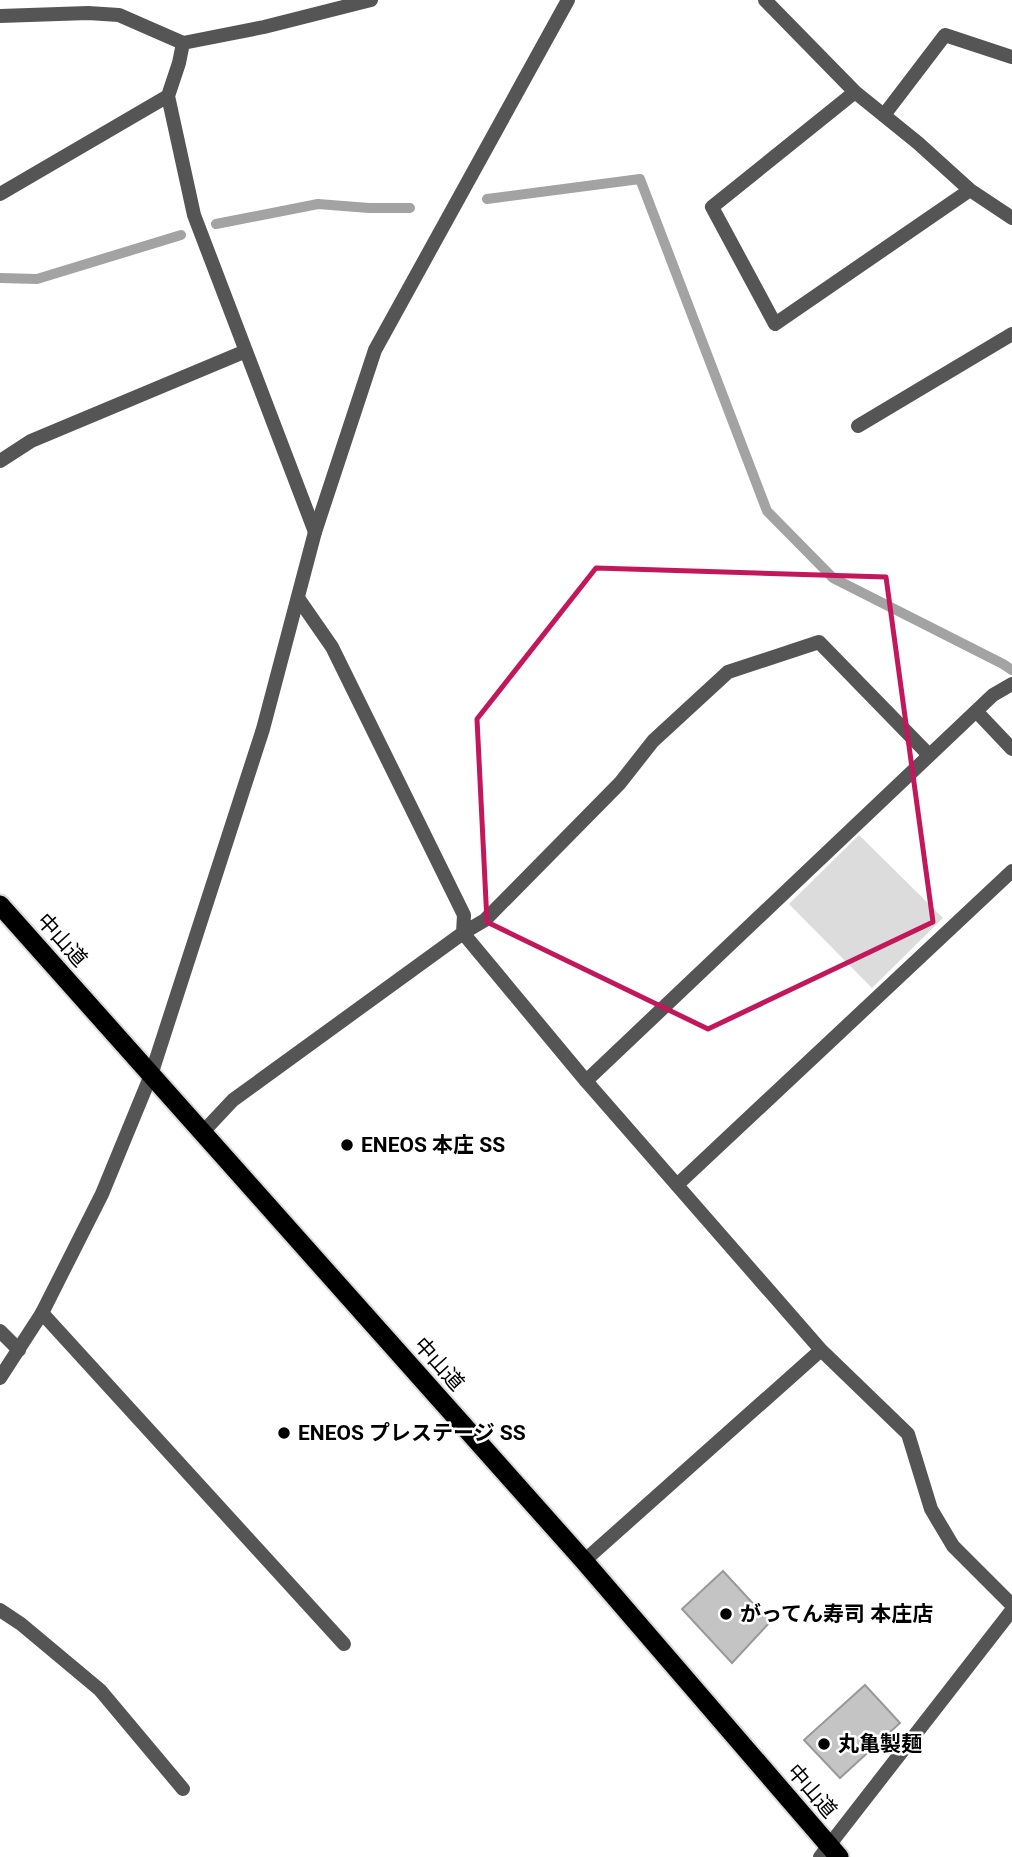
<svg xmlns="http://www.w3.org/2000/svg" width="1012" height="1857" viewBox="0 0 1012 1857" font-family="Roboto,'Noto Sans JP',sans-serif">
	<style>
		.green { fill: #dcdcdc }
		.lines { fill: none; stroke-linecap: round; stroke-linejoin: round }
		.stream { stroke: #a3a3a3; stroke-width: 10 }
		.building { fill: #c4c4c4; stroke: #999; stroke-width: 2 }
		.trunk-casing { stroke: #dbdbdb; stroke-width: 23 }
		.service { stroke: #555; stroke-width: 14 }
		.minor { stroke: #555; stroke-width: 14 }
		.tertiary { stroke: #555; stroke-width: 14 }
		.trunk { stroke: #000; stroke-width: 19 }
		.marked { fill: none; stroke: #c2185b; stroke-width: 5; stroke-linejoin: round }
		.poi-dot { fill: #000; stroke: #fff; stroke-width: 2.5 }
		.labels { text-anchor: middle; stroke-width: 5; stroke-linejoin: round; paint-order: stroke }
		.street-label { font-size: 21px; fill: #000; stroke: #fff }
		.poi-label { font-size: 21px; font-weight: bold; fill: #000; stroke: #fff; text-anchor: start }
	</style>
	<rect width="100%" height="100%" fill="#fff"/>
	<path class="green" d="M859 835 943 918 872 988 789 904Z"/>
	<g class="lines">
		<path class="stream" d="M487 199 640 179 767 511 833 578 1003 664 1012 670
			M216 224 318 204 369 208H410
			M0 278 37 279 181 235"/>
	</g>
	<path class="building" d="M723 1571 770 1622 732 1663 682 1609Z
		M865 1685 900 1723 840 1778 804 1740Z"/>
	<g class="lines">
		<g class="trunk-casing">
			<path id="trunk" d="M0 905 584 1561 839 1857"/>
		</g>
		<path class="service" d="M884 115 945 35 1012 57
			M298 598 332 647 464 915 463 933 586 1081
			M202 1133 233 1100 463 933 485 920 620 783 653 741 728 672 819 642 929 755"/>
		<path class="minor" d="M765 0 855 92 918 143 970 190 1012 218
			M0 16 88 13 119 15 183 43 264 27 371 0
			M183 43 179 63 168 96 194 215 315 532
			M855 92 712 207 775 324 970 190
			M0 194 168 96
			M858 426 1012 334
			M0 461 31 441 246 351
			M1012 684 993 695 586 1081 821 1350 908 1434 931 1509 953 1546 1012 1605
			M976 711 1012 749
			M677 1185 1012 871
			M42 1313 344 1644
			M0 1331 19 1350
			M584 1561 821 1350
			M0 1610 21 1624 100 1690 183 1789
			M820 1857 1012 1610"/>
		<path class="tertiary" d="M0 1378 42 1313 102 1194 151 1075 263 729 315 532 375 350 568 0"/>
		<use href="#trunk" class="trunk"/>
	</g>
	<path class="marked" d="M596 568 886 577 933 922 708 1029 487 922 477 719Z"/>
	<g class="poi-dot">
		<circle cx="347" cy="1145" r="7"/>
		<circle cx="284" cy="1433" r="7"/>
		<circle cx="726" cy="1614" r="7"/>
		<circle cx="824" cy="1744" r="7"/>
	</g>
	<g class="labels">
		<g class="street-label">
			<text transform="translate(62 940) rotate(48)" y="7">中山道</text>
			<text transform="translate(439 1364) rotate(48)" y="7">中山道</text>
			<text transform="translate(812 1791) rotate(49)" y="7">中山道</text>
		</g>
		<g class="poi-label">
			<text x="361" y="1152">ENEOS 本庄 SS</text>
			<text x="298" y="1440">ENEOS プレステージ SS</text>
			<text x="740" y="1621">がってん寿司 本庄店</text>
			<text x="838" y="1751">丸亀製麺</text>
		</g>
	</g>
</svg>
